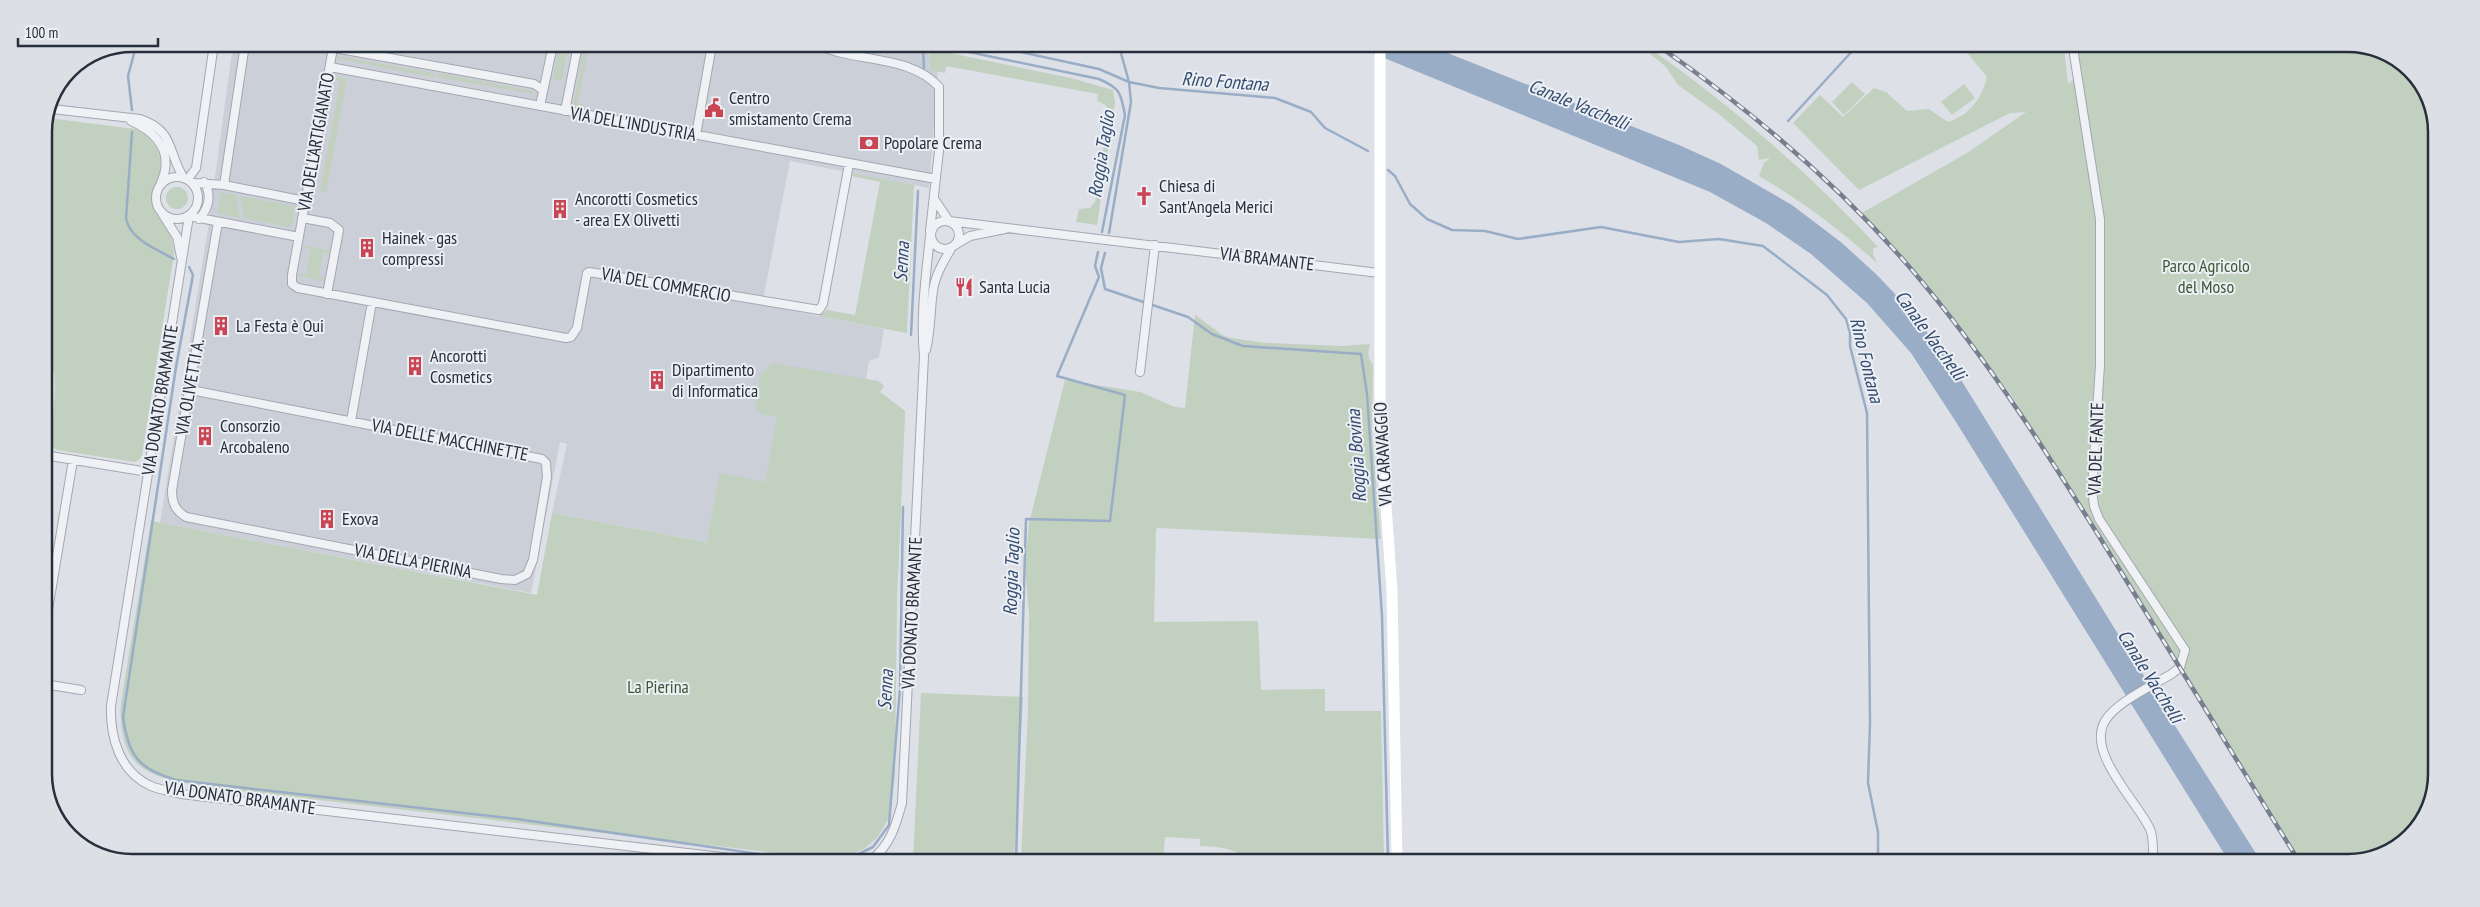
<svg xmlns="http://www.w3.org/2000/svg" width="2480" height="907" viewBox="0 0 2480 907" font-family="'PT Sans Narrow',sans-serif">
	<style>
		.built { fill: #cbcfd8 }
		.green { fill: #c2d0bf }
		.water { fill: #99adc6 }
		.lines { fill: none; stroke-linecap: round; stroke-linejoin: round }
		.stream { stroke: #99adc6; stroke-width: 2.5 }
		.street-casing { stroke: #a3a7b0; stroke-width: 10 }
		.street { stroke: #f0f1f5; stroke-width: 8 }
		.secondary { stroke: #fff; stroke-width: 11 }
		.rail-casing { stroke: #777f8f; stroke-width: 4.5 }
		.rail { stroke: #eceff4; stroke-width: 2.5; stroke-dasharray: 8; stroke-linecap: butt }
		.labels { text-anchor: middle; stroke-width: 4; stroke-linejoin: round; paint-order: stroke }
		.poi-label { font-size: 18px; fill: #272e3c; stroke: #eceff4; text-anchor: start }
		.street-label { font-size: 18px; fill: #272e3c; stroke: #eceff4 }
		.park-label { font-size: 18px; fill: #3a5835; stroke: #eceff4 }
		.water-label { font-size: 19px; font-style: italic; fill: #334b6f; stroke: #eceff4 }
		.rim { fill: none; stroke: #272e3c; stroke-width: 2.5 }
	</style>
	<rect width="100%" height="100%" fill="#dde0e7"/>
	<path class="built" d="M233 44 892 45 939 56 929 188 790 161 762 305 884 329 879 357 869 361 866 379 878 381 884 386 880 392 905 411 898 577 552 513 567 444 560 442 531 593 160 523 208 229Z"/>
	<path class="green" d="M559 45H568L562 80 553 79Z
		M584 45H589L578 103 584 105V107L573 105Z
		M1642 47H1648C1732 106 1808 172 1878 247L1873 248V254L1877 263C1840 230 1801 200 1759 176L1764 163 1770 158 1759 160 1757 146 1720 115 1678 85 1666 67Z
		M1963 48H2064L2068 84 2079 76 2076 48H2376L2418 78 2436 127 2432 803 2401 845 2348 863H2301L2010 393 1907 263 1860 214 1967 153 2026 112 2010 113 1859 190 1793 123 1820 95 1843 117 1874 88 1886 92 1907 111 1929 109 1948 122C1970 115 1982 98 1987 77Z
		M930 49 1071 78 1113 90 1115 103 1097 225 1076 222 1079 209 1090 208 1095 202 1109 113 1106 105 1097 101 1098 94 946 66 945 73 930 70Z
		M338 56 433 73 434 74 433 77 339 59 338 62Z
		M438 73 533 91V94L437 77Z
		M335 76 347 79 326 192 320 191 340 81 333 79Z
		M1852 82 1865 94 1844 115 1832 102Z
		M1964 84 1975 98 1952 115 1941 102Z
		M48 118 135 129C151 136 164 152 160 171 157 184 148 195 154 208 162 227 173 230 174 253L142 455 139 460 134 462 57 450 51 446 55 390 54 372 44 371V127Z
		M853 173 914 185 907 333 818 316 827 310 855 315 880 182 852 176Z
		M166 198a11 11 0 1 1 22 0a11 11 0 1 1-22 0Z
		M221 193 236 195 240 218 218 213Z
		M240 196 294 206 293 224 289 227 244 218Z
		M305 246 330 250 329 253 323 252 319 277 325 278 324 281 298 276 299 273 306 274 311 249 304 248Z
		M1195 315 1224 336 1231 338 1267 343 1341 346 1370 344C1368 352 1367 359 1373 365L1372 433 1381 539 1159 528 1156 529 1154 622 1258 621 1261 690 1325 689V711H1381L1384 861H1251C1238 849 1217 846 1200 846V839L1165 837 1163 861H1021L1028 710 1029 613 1025 569 1029 523 1065 380 1140 392 1175 407 1185 408Z
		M772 363 878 381 884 386 880 392 905 411 897 598 895 776 889 818 877 838 864 849 841 858 778 853 214 788C154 778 117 775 121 702L151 521 537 595 552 513 707 542 720 473 765 482 777 417 761 414 755 407 760 375Z
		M921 693 1023 697 1014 860H913Z"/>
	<path class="water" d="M1355 46H1430L1679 145 1721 164 1792 205 1842 243 1877 275 1912 312 1950 362 2160 702 2262 863H2230L1956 422 1911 353 1867 303 1811 254 1766 223 1710 192Z"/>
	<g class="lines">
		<path class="stream" d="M913 45 923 48 924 69
			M935 45 1099 79C1120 88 1121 93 1125 115L1102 232
			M993 46 1099 69 1129 82 1159 88 1275 98 1311 112 1325 128 1368 151
			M132 110 128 76 135 50V44
			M1788 121 1856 47
			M132 132 126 219C131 240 156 249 174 259
			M1388 170 1395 176 1410 204 1427 219 1452 230 1485 231 1518 239 1601 227 1679 242 1719 239 1763 246 1827 295 1846 319 1850 333V346L1867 413 1870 723 1868 783 1878 832V862
			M1109 233 1131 102 1129 82 1119 46
			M1105 253 1101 268 1105 289 1188 317 1212 334 1243 346 1361 354 1367 394 1382 616 1388 861
			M189 267 193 275 176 367 123 717C128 755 138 769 176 780L517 819 801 860
			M911 335 918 191
			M846 860 873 847 889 825 900 688 903 507
			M1016 860 1026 519 1110 521 1125 395 1057 376 1099 277 1095 266 1098 252"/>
		<g class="street-casing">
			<path id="street" d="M312 44 534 84 543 90
				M818 45C856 63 909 54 939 87V151L930 231
				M333 48 292 275V284L298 288 566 338 571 337 577 328 587 273 589 272 819 310 823 304 849 164
				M2073 48 2100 219V365L2092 489 2094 506 2099 519 2185 650 2180 667 2173 673C2154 685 2116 702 2105 721 2086 753 2137 801 2150 829 2154 838 2153 853 2153 863
				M330 67 936 179
				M540 106 553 45
				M52 109 140 119C174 130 168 152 183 177
				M565 111 578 45
				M131 121C158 133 174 153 161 183
				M696 135 712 45
				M156 198a21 21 0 1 1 42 0a21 21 0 1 1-42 0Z
				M188 179 196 168 214 44
				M193 183 224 185 305 201
				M224 185 245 44
				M935 200 949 221 1379 273
				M163 215 177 237 181 257
				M302 218 330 223 339 230 327 294
				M199 219C209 208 212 195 204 182
				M931 235a14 14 0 1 1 28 0a14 14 0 1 1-28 0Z
				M299 237 189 216 111 706C110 736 119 772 151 786 160 790 171 791 181 794L747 860
				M955 245 970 236 1005 229
				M926 350C931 330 930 310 933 291 935 275 944 261 952 247
				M1140 372 1155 245
				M191 390 542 459 546 463 547 477 533 560 527 574 515 580 501 579 186 517C175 510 172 503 172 490L218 222
				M351 421 372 302
				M44 455 148 472
				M44 634 73 460
				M44 684 81 690
				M871 860C890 846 896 825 902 803L924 356C920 316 926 276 930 236"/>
		</g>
		<use href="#street" class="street"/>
		<path class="secondary" d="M1380 46V420L1392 591 1397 861"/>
		<g class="rail-casing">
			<path id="rail" d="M1660 47C1752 111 1839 185 1912 270 1990 361 2055 465 2118 567 2179 666 2239 764 2300 863"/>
		</g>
		<use href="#rail" class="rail"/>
	</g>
	<defs>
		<g id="civic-bare" transform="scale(1.5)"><path d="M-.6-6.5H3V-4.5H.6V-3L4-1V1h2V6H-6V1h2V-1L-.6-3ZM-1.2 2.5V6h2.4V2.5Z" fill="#c94554" stroke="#eceff4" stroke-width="2.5" paint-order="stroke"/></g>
		<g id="bank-bare" transform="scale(1.5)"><path d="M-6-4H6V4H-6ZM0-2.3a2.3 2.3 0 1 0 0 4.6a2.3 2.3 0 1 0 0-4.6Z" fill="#c94554" stroke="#eceff4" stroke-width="2.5" paint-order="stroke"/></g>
		<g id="church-bare" transform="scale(1.5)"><path d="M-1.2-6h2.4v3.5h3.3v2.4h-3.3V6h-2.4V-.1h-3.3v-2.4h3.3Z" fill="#c94554" stroke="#eceff4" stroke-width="2.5" paint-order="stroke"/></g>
		<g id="building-bare" transform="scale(1.5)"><path d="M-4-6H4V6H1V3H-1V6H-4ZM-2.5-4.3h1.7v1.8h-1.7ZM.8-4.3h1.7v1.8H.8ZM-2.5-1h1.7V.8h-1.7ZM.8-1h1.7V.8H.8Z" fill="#c94554" stroke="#eceff4" stroke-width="2.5" paint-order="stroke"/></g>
		<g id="restaurant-bare" transform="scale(1.5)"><path d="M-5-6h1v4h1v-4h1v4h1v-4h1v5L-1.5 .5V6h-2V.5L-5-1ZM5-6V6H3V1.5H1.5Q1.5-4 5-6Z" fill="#c94554" stroke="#eceff4" stroke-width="2.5" paint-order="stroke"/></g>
	</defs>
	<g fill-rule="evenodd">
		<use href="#civic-bare" x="714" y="108"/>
		<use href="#bank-bare" x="869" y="143"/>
		<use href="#church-bare" x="1144" y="196"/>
		<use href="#building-bare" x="560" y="209"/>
		<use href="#building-bare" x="367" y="248"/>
		<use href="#restaurant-bare" x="964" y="287"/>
		<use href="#building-bare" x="221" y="326"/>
		<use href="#building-bare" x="415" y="366"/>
		<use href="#building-bare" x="657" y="380"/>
		<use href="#building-bare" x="205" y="436"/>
		<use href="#building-bare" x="327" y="519"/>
	</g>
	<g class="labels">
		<g class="poi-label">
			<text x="729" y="104">Centro<tspan x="729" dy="21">smistamento Crema</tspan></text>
			<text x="884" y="149">Popolare Crema</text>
			<text x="1159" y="192">Chiesa di<tspan x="1159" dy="21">Sant'Angela Merici</tspan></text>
			<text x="575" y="205">Ancorotti Cosmetics<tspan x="575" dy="21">- area EX Olivetti</tspan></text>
			<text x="382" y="244">Hainek - gas<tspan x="382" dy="21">compressi</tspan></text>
			<text x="979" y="293">Santa Lucia</text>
			<text x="236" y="332">La Festa è Qui</text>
			<text x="430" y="362">Ancorotti<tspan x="430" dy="21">Cosmetics</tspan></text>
			<text x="672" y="376">Dipartimento<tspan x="672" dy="21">di Informatica</tspan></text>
			<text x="220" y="432">Consorzio<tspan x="220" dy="21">Arcobaleno</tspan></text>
			<text x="342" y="525">Exova</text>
		</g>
		<g class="street-label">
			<text transform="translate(633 124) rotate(10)" y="6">VIA DELL'INDUSTRIA</text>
			<text transform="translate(316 142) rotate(-80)" y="6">VIA DELL'ARTIGIANATO</text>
			<text transform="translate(1267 259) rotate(7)" y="6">VIA BRAMANTE</text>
			<text transform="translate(666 285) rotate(10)" y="6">VIA DEL COMMERCIO</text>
			<text transform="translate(190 387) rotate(-80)" y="6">VIA OLIVETTI A.</text>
			<text transform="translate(160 400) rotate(-81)" y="6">VIA DONATO BRAMANTE</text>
			<text transform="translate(450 440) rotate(11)" y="6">VIA DELLE MACCHINETTE</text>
			<text transform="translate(2096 449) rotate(-88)" y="6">VIA DEL FANTE</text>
			<text transform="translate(1383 454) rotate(-93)" y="6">VIA CARAVAGGIO</text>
			<text transform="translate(413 561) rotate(11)" y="6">VIA DELLA PIERINA</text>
			<text transform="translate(912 613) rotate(-87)" y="6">VIA DONATO BRAMANTE</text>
			<text transform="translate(240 798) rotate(8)" y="6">VIA DONATO BRAMANTE</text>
		</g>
		<g class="park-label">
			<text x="2206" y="272">Parco Agricolo<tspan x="2206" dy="21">del Moso</tspan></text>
			<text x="658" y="693">La Pierina</text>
		</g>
		<g class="water-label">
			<text transform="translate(1225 81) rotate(4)" y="7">Rino Fontana</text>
			<text transform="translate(1579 104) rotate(22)" y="7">Canale Vacchelli</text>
			<text transform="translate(1101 154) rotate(-81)" y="7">Roggia Taglio</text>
			<text transform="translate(901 262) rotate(-87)" y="7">Senna</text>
			<text transform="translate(1931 335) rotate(54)" y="7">Canale Vacchelli</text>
			<text transform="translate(1867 360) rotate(76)" y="7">Rino Fontana</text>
			<text transform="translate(1356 456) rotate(-94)" y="7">Roggia Bovina</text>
			<text transform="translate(1011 572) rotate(-88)" y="7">Roggia Taglio</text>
			<text transform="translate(2151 676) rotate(58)" y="7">Canale Vacchelli</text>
			<text transform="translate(885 690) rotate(-87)" y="7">Senna</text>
		</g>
	</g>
	<path d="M0 0H2480V907H0ZM132 52H2348A80 80 0 0 1 2428 132V774A80 80 0 0 1 2348 854H132A80 80 0 0 1 52 774V132A80 80 0 0 1 132 52Z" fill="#dce0e5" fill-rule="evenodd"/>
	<path class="rim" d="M132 52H2348A80 80 0 0 1 2428 132V774A80 80 0 0 1 2348 854H132A80 80 0 0 1 52 774V132A80 80 0 0 1 132 52Z"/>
	<path d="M18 38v8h140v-8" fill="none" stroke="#272e3c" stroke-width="2.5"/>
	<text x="25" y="38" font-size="15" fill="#272e3c" stroke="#eceff4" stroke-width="4" paint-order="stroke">100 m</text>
</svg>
